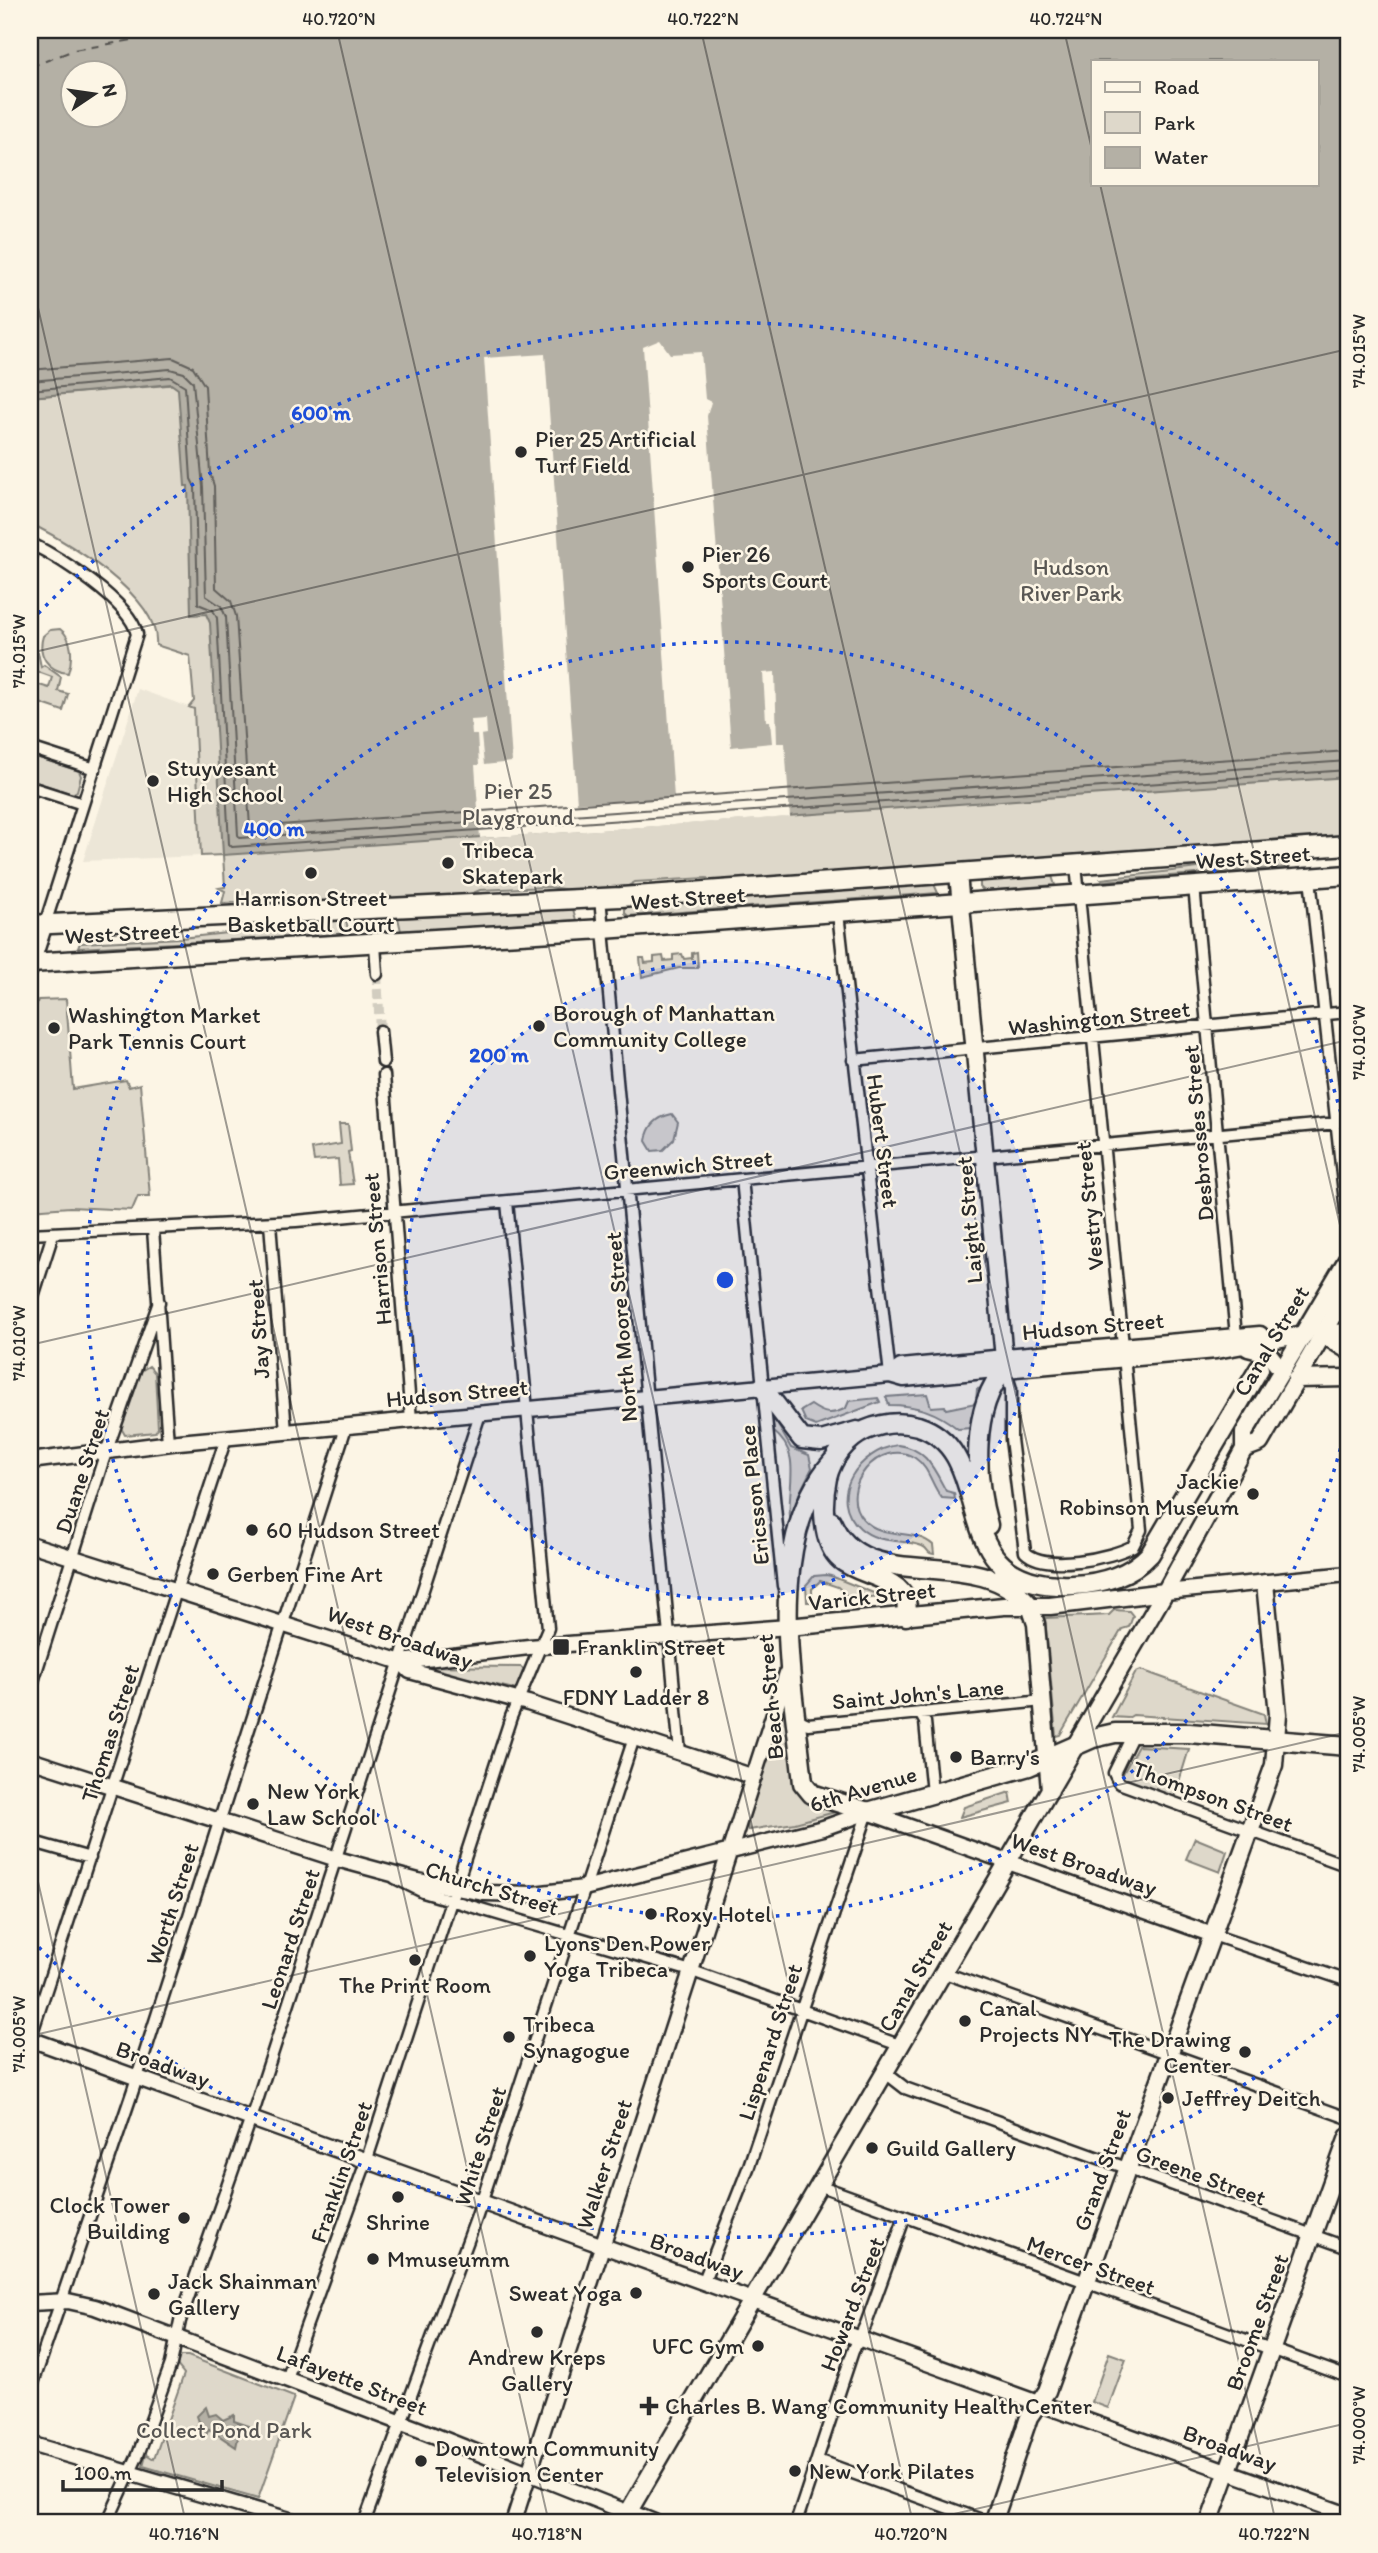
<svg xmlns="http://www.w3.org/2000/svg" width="1378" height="2553" viewBox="0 0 1378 2553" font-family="Itim,sans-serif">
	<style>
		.built { fill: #ece6d7 }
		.green { fill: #ded8ca; stroke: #84827a; stroke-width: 2 }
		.water { fill: #b4b0a5; stroke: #7d7b74; stroke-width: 2; fill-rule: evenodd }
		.pier { fill: #fcf5e5 }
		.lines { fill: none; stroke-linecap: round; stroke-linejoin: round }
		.shore { stroke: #62605c; stroke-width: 2 }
		.ferry { stroke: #545350; stroke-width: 2; stroke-dasharray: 9 7; stroke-linecap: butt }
		.street-tunnel { stroke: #d2cdc0; stroke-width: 10; stroke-dasharray: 10 5; stroke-linecap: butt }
		.street-casing { stroke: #2b2b2b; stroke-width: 15 }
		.secondary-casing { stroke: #2b2b2b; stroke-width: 19 }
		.primary-casing { stroke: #2b2b2b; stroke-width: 21 }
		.highway-casing { stroke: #2b2b2b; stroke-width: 23 }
		.street { stroke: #fcf5e5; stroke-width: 10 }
		.secondary { stroke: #fcf5e5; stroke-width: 14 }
		.primary { stroke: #fcf5e5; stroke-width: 16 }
		.highway { stroke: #fcf5e5; stroke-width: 18 }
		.ticks { fill: none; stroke: #2b2b2b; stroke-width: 2; stroke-opacity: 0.45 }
		.ring { fill: none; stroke: #1d4ed8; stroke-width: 3.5; stroke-dasharray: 3.5 7 }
		.poi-dot { fill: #2b2b2b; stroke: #fcf5e5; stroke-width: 2.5 }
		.labels { text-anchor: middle; stroke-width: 5; stroke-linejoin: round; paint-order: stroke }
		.poi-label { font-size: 23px; fill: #2b2b2b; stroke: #fcf5e5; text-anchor: start }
		.park-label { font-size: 23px; fill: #585653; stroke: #fcf5e5 }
		.street-label { font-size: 23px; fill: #2b2b2b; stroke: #fcf5e5 }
		.centre { fill: #1d4ed8; stroke: #fcf5e5; stroke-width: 3.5 }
		.ring-label { font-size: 21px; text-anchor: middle; font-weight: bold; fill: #1d4ed8; stroke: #fcf5e5; stroke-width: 5; stroke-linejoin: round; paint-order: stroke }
		.neatline { fill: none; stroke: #2b2b2b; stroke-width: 2.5 }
		.ticks-label { font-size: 18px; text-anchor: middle; fill: #2b2b2b }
	</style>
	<rect width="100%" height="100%" fill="#fcf5e5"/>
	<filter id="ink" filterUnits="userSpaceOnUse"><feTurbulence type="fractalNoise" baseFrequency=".0143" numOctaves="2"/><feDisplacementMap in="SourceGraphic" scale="14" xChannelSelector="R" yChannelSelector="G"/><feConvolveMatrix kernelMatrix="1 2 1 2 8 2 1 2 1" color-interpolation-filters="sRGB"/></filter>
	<g filter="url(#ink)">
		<path class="built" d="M138 689 194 709 201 856 83 861Z"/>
		<path class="green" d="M1348 282V836L711 882 707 878 635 882 625 888 578 891 548 887 480 890 466 896 302 904 273 901 222 903 225 891 219 888 225 887 223 855 201 856 194 709 189 707 194 701 190 656 156 645C161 597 67 542 30 523V397Z
			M60 629C73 638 73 659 68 673 48 671 37 655 43 636L50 630Z
			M32 650 38 652 41 667 44 665 61 677 58 691 68 694 63 711 31 700 36 684 49 688 52 677 30 669Z
			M30 755 79 771 81 776 77 791 72 794 30 780Z
			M1286 858 1289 867 1103 881 1101 879Z
			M1052 876 1055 885 984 891 980 887V881Z
			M934 884 938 893 628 916 625 913V906Z
			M573 909 576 920 401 931 398 918Z
			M346 920 349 934 78 948 80 943 181 938Z
			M697 952 698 968H679L642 977 640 958H644L645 963 654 962V957L663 956 664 961 673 960V955L682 954 684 959 692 958V953Z
			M66 999 73 1089 126 1080 129 1087 140 1084 150 1196H138L132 1210 70 1207 30 1210V1025L38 1000Z
			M672 1114 678 1122 674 1139 663 1150 652 1151 646 1141C648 1125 657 1117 672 1114Z
			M339 1124H348L351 1151 348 1152 353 1184 340 1185 338 1159 314 1161 312 1149 341 1144Z
			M149 1366 155 1373 158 1428 155 1432 125 1435 121 1428 141 1371Z
			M987 1388 971 1428 958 1429C937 1412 917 1405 889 1405L886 1397 927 1394 931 1407 945 1406 946 1409 976 1403 977 1389Z
			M878 1398 880 1402 816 1426 806 1422 801 1411 811 1405C824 1414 831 1416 846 1408L849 1401Z
			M771 1418H774L791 1448 809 1455 812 1468 799 1494 793 1520 790 1517C787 1485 803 1454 773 1431Z
			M898 1445C926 1448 934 1469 946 1491L954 1493 955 1499 942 1498C931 1485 930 1468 915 1458 880 1436 836 1489 863 1519 883 1541 913 1527 933 1545L934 1554C925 1553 930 1549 922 1546 901 1538 879 1545 860 1528 825 1496 860 1450 898 1445Z
			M826 1575 831 1576 881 1596 850 1599 838 1587 820 1581 812 1589V1602H807L806 1585 814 1576Z
			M1114 1610 1129 1611 1133 1616 1129 1627 1122 1629 1060 1735 1056 1736 1045 1618 1109 1615Z
			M414 1666 521 1667 524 1670 518 1687 514 1689Z
			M1141 1670 1264 1714 1266 1724 1133 1715 1128 1718 1112 1717 1136 1672Z
			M785 1705 797 1792 806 1801 835 1812 795 1823 748 1830 747 1823Z
			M1138 1746 1189 1749 1174 1798 1121 1777Z
			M1010 1792 1012 1803 960 1817 964 1807Z
			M1195 1838 1227 1851 1220 1872 1186 1859Z
			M1109 2353 1126 2359 1108 2408 1092 2402Z
			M180 2356H188L294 2397 258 2499 143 2466 146 2454 154 2459 184 2374 177 2365Z"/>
		<path class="water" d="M30 30H1348V777L223 855 210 623 206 614 191 615 188 486H185L178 389 171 384 30 397ZM1093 61H1317V184H1093ZM74 74H116V116H74Z
			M206 2407 209 2416 216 2414 223 2420 234 2415V2421L249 2426 248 2435 239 2433 236 2447 209 2429 205 2437 195 2429 199 2422 197 2416Z"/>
		<path class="pier" d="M660 340 670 354 701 352 705 399 711 402 707 416 731 747 772 743 770 721H766L763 673 775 672 777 743H785L790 817 480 838 475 765H479L477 735H472L471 720 486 719 487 734 481 735 484 765 512 762 484 358 545 354 577 803 674 798 643 347Z"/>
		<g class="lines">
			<path class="shore" d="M30 370 173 358 193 367 205 386 210 473 214 486 216 588 231 601 236 616 250 827 1348 751
				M30 381 170 369 184 373 193 382 203 487 206 596 221 606 226 617 238 835 240 838 1348 761
				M30 390 170 377 185 386 191 479 195 487 198 604 213 610 217 618 229 844 232 847 1348 770"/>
			<path class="ferry" d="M30 67 74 50 191 30"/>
			<path class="street-tunnel" d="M377 974 380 1031"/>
			<g class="street-casing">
				<path id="street" d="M30 543C60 558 129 601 137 634L45 924
					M30 557 34 545
					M30 748 95 769
					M30 787 83 804
					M1310 878 1348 1230
					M1194 886 1236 1336
					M600 898 680 1753
					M838 913 890 1375
					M375 944 377 974
					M380 1031 383 1062
					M853 1060 1348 1012
					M384 1075 411 1420
					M742 1179 783 1586
					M270 1223 286 1432
					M153 1229 168 1443
					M30 1234 296 1221 1348 1122
					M30 1306 53 1234
					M1005 1369 1011 1389V1439L1025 1552C1045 1572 1111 1558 1133 1546L1141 1530 1076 865
					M30 1691 102 1464 159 1302
					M920 1713 925 1722 932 1793
					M797 1719 808 1724 1043 1701
					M1134 1732 1114 1773 1119 1783 1348 1866
					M30 1841 90 1858
					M395 1878 423 1892 698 1973 902 2046
					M1210 1934 1348 1981
					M945 1973 1348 2118
					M30 2039 226 1438
					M887 2074 905 2088 1348 2248
					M821 2186 1348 2377
					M703 2283 749 2166 868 1812
					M287 2379 366 2162 511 1717 548 1628 507 1202
					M30 2392 133 2090 346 1427
					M817 2460 990 2523
					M107 2523 138 2455 171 2364 180 2321 256 2104 480 1414
					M364 2523 477 2216 634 1738
					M796 2523 853 2351 866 2324 904 2219"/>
			</g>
			<g class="secondary-casing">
				<path id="secondary" d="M30 970 45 924
					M1322 1333 1348 1331
					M890 1375 901 1367 1005 1357
					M30 1461 179 1442 890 1375 904 1379 1005 1369
					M30 1544 401 1662 410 1671 528 1703 754 1777
					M1165 1592 1348 1574
					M401 1662 529 1647 788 1627
					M30 1760 337 1859 418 1881 485 1893 534 1894 584 1888 823 1828 868 1812 1210 1934
					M30 2039 1348 2515
					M30 2303 68 2301 95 2307 418 2429 629 2513
					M30 2444 300 2523
					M513 2523 787 1673"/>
			</g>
			<g class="primary-casing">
				<path id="primary" d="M958 874 1005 1369 1216 1350 1304 1334
					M1248 1348 1268 1353 1282 1371
					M1005 1357 1260 1335
					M1296 1379 1348 1378
					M1244 1449 1260 1443 1348 1291
					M1030 1606 1036 1624 1050 1790
					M788 1627 1004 1606H1050L1165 1592
					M629 2513 654 2523
					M622 2523 1165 1592 1244 1449V1433L1304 1334
					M993 2523 1029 2417 1047 2391 1274 1765 1278 1714 1265 1583
					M1209 2523 1348 2137"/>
			</g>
			<g class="highway-casing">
				<path id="highway" d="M30 925 621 897 1348 845
					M30 963 603 929 1348 875
					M1322 1333 1348 1349
					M1304 1334 1348 1260
					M762 1387 802 1439 821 1441 857 1431
					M833 1461C762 1543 793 1684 803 1783L812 1794 868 1812 1029 1766 1093 1738 1115 1733H1189L1348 1746
					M831 1521C864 1600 975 1539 1030 1606
					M988 1525C975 1478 970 1408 1005 1369
					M906 1616C914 1577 862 1578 841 1560 821 1543 822 1501 827 1478 832 1458 846 1439 866 1430 882 1423 900 1421 918 1426 1003 1453 938 1591 1073 1585 1101 1584 1131 1575 1150 1554L1259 1369"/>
			</g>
			<use href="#street" class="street"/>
			<use href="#secondary" class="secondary"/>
			<use href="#primary" class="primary"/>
			<use href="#highway" class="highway"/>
		</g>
	</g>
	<path class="ticks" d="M337 30 913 2523M701 30 1276 2523M1064 30 1093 154M1100 184 1348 1260M30 273 549 2523M30 653 1348 349M30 1345 1348 1040M30 1847 186 2523M30 2036 1348 1732M915 2523 1348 2423"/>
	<circle cx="725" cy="1280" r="319" fill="#1d4ed8" fill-opacity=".12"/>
	<g class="ring">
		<circle cx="725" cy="1280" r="319"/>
		<path d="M1348 1418A638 638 0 1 1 1348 1142"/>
		<path d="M1347 2008A957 957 0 0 1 31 1939M31 621A957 957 0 0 1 1347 552"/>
	</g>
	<g class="poi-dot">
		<circle cx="521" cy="452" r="7"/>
		<circle cx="688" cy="567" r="7"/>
		<circle cx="153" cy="781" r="7"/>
		<circle cx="448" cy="863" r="7"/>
		<circle cx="311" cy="873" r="7"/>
		<circle cx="539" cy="1026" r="7"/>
		<circle cx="54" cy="1028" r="7"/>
		<circle cx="1253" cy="1494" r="7"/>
		<circle cx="252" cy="1530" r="7"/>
		<circle cx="213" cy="1574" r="7"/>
		<rect x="552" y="1638" width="18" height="18" rx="3.5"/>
		<circle cx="636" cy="1672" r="7"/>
		<circle cx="956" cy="1757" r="7"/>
		<circle cx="253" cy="1804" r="7"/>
		<circle cx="651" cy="1914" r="7"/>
		<circle cx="530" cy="1956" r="7"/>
		<circle cx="415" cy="1960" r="7"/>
		<circle cx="965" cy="2021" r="7"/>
		<circle cx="509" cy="2037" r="7"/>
		<circle cx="1245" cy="2052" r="7"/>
		<circle cx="1168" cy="2098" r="7"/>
		<circle cx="872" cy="2148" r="7"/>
		<circle cx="398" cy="2197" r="7"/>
		<circle cx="184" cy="2218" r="7"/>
		<circle cx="373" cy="2259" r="7"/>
		<circle cx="636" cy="2293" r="7"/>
		<circle cx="154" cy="2294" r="7"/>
		<circle cx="537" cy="2332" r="7"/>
		<circle cx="758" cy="2346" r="7"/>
		<path d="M645.5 2395.5h7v7h7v7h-7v7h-7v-7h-7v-7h7z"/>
		<circle cx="421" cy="2461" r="7"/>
		<circle cx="795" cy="2471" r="7"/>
	</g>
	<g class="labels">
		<g class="poi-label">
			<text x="535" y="447">Pier 25 Artificial<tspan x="535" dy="26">Turf Field</tspan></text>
			<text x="702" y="562">Pier 26<tspan x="702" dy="26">Sports Court</tspan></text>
			<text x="167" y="776">Stuyvesant<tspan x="167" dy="26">High School</tspan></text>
			<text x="462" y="858">Tribeca<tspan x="462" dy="26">Skatepark</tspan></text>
			<text x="311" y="906" text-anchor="middle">Harrison Street<tspan x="311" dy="26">Basketball Court</tspan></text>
			<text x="553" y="1021">Borough of Manhattan<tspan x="553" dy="26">Community College</tspan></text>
			<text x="68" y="1023">Washington Market<tspan x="68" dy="26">Park Tennis Court</tspan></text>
			<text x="1239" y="1489" text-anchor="end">Jackie<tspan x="1239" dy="26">Robinson Museum</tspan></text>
			<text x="266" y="1538">60 Hudson Street</text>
			<text x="227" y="1582">Gerben Fine Art</text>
			<text x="577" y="1655">Franklin Street</text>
			<text x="636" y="1705" text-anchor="middle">FDNY Ladder 8</text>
			<text x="970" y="1765">Barry's</text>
			<text x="267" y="1799">New York<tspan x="267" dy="26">Law School</tspan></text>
			<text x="665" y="1922">Roxy Hotel</text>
			<text x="544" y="1951">Lyons Den Power<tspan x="544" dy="26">Yoga Tribeca</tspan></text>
			<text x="415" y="1993" text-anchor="middle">The Print Room</text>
			<text x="979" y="2016">Canal<tspan x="979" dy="26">Projects NY</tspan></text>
			<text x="523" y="2032">Tribeca<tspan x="523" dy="26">Synagogue</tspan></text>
			<text x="1231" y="2047" text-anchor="end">The Drawing<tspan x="1231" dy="26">Center</tspan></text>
			<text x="1182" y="2106">Jeffrey Deitch</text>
			<text x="886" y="2156">Guild Gallery</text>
			<text x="170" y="2213" text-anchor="end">Clock Tower<tspan x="170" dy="26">Building</tspan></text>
			<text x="398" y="2230" text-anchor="middle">Shrine</text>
			<text x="387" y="2267">Mmuseumm</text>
			<text x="168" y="2289">Jack Shainman<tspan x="168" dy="26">Gallery</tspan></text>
			<text x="622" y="2301" text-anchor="end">Sweat Yoga</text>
			<text x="744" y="2354" text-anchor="end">UFC Gym</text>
			<text x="537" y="2365" text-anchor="middle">Andrew Kreps<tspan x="537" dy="26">Gallery</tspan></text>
			<text x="665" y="2414">Charles B. Wang Community Health Center</text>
			<text x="435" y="2456">Downtown Community<tspan x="435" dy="26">Television Center</tspan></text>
			<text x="809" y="2479">New York Pilates</text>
		</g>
		<g class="park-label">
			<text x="1071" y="575">Hudson<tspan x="1071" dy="26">River Park</tspan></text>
			<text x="518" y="799">Pier 25<tspan x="518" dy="26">Playground</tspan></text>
			<text x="224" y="2438">Collect Pond Park</text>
		</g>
		<g class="street-label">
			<text transform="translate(1253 857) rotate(-4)" y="8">West Street</text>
			<text transform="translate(688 898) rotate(-4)" y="8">West Street</text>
			<text transform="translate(122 933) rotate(-3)" y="8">West Street</text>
			<text transform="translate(1099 1018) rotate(-6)" y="8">Washington Street</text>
			<text transform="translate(1198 1133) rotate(-95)" y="8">Desbrosses Street</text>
			<text transform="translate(883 1141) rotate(83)" y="8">Hubert Street</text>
			<text transform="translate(688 1165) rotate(-5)" y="8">Greenwich Street</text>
			<text transform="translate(1089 1206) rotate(-96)" y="8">Vestry Street</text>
			<text transform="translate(969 1220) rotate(-95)" y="8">Laight Street</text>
			<text transform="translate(377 1249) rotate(-95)" y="8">Harrison Street</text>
			<text transform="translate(1093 1326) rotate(-5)" y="8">Hudson Street</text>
			<text transform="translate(621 1327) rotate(-95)" y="8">North Moore Street</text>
			<text transform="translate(258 1329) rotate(-94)" y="8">Jay Street</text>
			<text transform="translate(1271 1341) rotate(-59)" y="8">Canal Street</text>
			<text transform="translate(457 1393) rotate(-5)" y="8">Hudson Street</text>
			<text transform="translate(82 1471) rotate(-72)" y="8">Duane Street</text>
			<text transform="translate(754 1495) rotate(-96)" y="8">Ericsson Place</text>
			<text transform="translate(872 1596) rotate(-6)" y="8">Varick Street</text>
			<text transform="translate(400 1637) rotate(19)" y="8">West Broadway</text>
			<text transform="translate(918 1694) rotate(-5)" y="8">Saint John's Lane</text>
			<text transform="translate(770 1697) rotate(-95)" y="8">Beach Street</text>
			<text transform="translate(110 1733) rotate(-72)" y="8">Thomas Street</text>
			<text transform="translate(863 1789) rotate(-17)" y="8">6th Avenue</text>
			<text transform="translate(1213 1796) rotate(20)" y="8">Thompson Street</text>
			<text transform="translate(1084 1864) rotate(19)" y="8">West Broadway</text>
			<text transform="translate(492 1888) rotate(17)" y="8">Church Street</text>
			<text transform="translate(172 1904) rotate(-72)" y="8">Worth Street</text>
			<text transform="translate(290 1939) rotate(-72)" y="8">Leonard Street</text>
			<text transform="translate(915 1976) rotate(-60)" y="8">Canal Street</text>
			<text transform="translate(770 2042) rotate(-72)" y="8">Lispenard Street</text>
			<text transform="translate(163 2064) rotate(20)" y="8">Broadway</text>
			<text transform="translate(480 2146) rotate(-72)" y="8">White Street</text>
			<text transform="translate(604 2164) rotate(-72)" y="8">Walker Street</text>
			<text transform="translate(1102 2170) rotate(-70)" y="8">Grand Street</text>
			<text transform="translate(341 2172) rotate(-71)" y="8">Franklin Street</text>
			<text transform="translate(1201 2175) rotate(20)" y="8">Greene Street</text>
			<text transform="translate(697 2256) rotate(20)" y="8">Broadway</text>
			<text transform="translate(1091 2265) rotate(20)" y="8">Mercer Street</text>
			<text transform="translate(852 2304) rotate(-69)" y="8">Howard Street</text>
			<text transform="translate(1257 2322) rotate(-70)" y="8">Broome Street</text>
			<text transform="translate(352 2380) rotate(21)" y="8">Lafayette Street</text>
			<text transform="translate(1230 2448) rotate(20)" y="8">Broadway</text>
		</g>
	</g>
	<circle cx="725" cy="1280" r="10" class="centre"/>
	<g class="ring-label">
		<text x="321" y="420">600 m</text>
		<text x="274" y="836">400 m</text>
		<text x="499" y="1062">200 m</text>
	</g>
	<rect width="1378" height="2553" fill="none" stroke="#fcf5e5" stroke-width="77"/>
	<rect x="1091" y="60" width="228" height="126" fill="#fcf5e5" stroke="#a8a49b" stroke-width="2"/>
	<rect x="1105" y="82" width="35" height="10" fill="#fcf5e5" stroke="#a8a49b" stroke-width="2"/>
	<text x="1154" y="94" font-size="21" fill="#2b2b2b">Road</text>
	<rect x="1105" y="112" width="35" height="21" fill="#ded8ca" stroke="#a8a49b" stroke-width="2"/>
	<text x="1154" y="130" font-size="21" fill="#2b2b2b">Park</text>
	<rect x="1105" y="147" width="35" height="21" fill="#b4b0a5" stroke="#a8a49b" stroke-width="2"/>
	<text x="1154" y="164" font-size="21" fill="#2b2b2b">Water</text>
	<g transform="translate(94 94) rotate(77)"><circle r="33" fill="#fcf5e5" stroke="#a8a49b" stroke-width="2"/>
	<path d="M0-5L12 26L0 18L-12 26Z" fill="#2b2b2b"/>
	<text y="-10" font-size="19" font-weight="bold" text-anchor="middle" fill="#2b2b2b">N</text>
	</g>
	<path d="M63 2480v10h159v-10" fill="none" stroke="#2b2b2b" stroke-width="3.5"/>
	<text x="74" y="2480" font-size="21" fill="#2b2b2b" stroke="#fcf5e5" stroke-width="5" paint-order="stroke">100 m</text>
	<rect x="38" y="38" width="1302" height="2476" class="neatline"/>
	<g class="ticks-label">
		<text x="339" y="25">40.720°N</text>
		<text x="703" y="25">40.722°N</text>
		<text x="1066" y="25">40.724°N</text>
		<text transform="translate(1359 351) rotate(-90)" y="6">74.015°W</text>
		<text transform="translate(19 651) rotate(-90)" y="6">74.015°W</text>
		<text transform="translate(1359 1042) rotate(-90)" y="6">74.010°W</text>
		<text transform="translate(19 1343) rotate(-90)" y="6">74.010°W</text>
		<text transform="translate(1359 1734) rotate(-90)" y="6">74.005°W</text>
		<text transform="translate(19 2034) rotate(-90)" y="6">74.005°W</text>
		<text transform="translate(1359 2425) rotate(-90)" y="6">74.000°W</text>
		<text x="184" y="2540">40.716°N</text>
		<text x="547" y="2540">40.718°N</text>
		<text x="911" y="2540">40.720°N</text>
		<text x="1274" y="2540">40.722°N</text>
	</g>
</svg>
